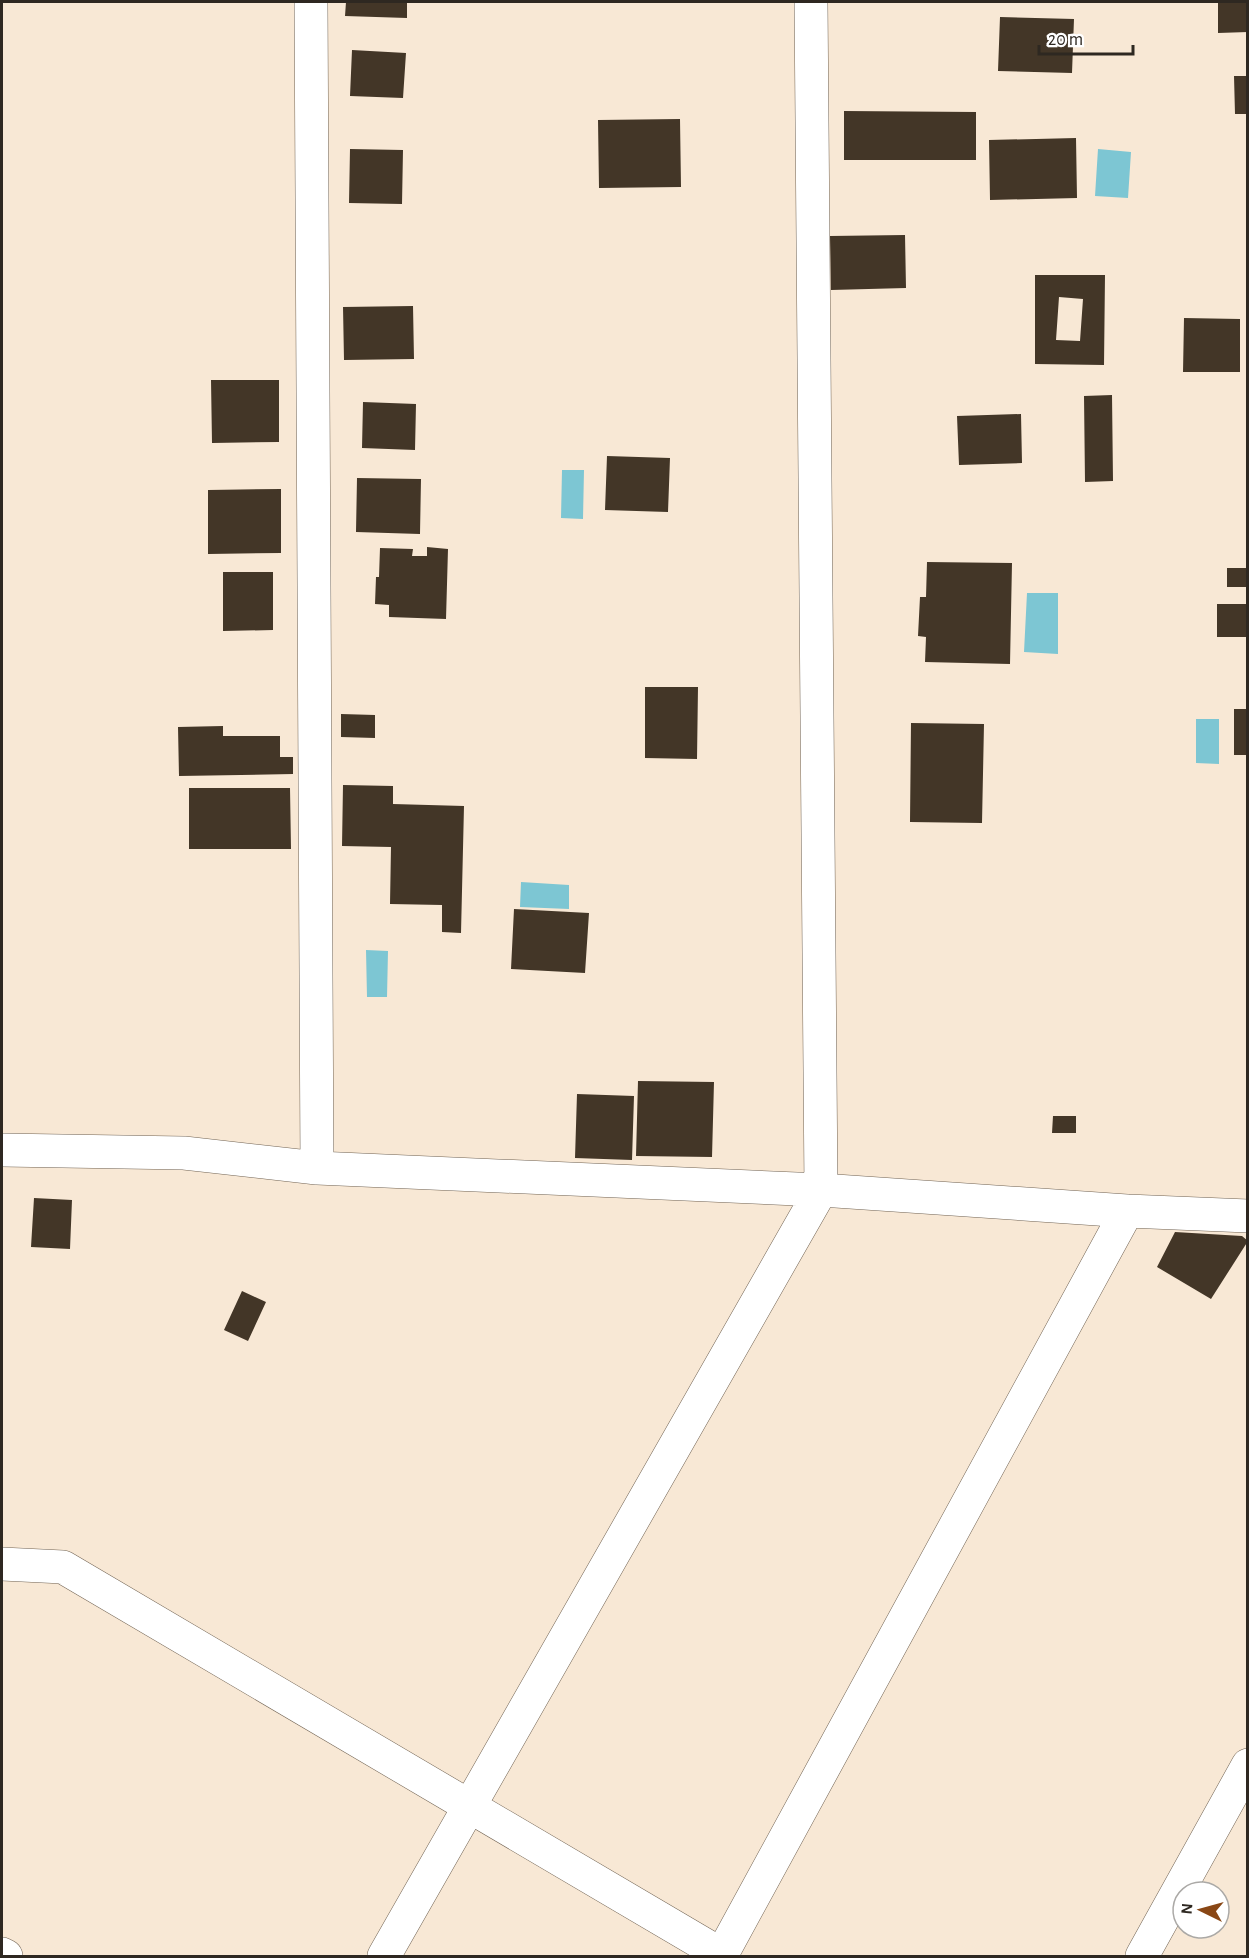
<svg xmlns="http://www.w3.org/2000/svg" width="1249" height="1958" viewBox="0 0 1249 1958" font-family="'Alegreya Sans',sans-serif">
	<style>
		.water { fill: #7dc6d3 }
		.building { fill: #433627; fill-rule: evenodd }
		.lines { fill: none; stroke-linecap: round; stroke-linejoin: round }
		.street-casing { stroke: #726454; stroke-width: 34 }
		.street { stroke: #fff; stroke-width: 33 }
	</style>
	<rect width="100%" height="100%" fill="#f8e8d5"/>
	<path class="water" d="M1098 149 1131 152 1128 198 1095 196Z
		M562 470H584L583 519 561 518Z
		M1027 593H1058V654L1024 652Z
		M1196 719H1219V764L1196 763Z
		M521 882 569 885V909L520 907Z
		M366 950 388 951 387 997H367Z"/>
	<path class="building" d="M346 2H407V18L345 16Z
		M1218 2H1248V32L1218 33Z
		M1000 17 1074 19 1072 73 998 71Z
		M352 50 406 53 403 98 350 96Z
		M1234 76H1248V114H1235Z
		M844 111 976 112V160H844Z
		M680 119 681 187 599 188 598 120Z
		M1076 138 1077 198 990 200 989 140Z
		M350 149 403 150 402 204 349 203Z
		M905 235 906 288 831 290 830 236Z
		M1035 275H1105L1104 365 1035 364ZM1059 297 1083 299 1080 341 1056 340Z
		M413 306 414 359 344 360 343 307Z
		M1184 318 1240 319V372H1183Z
		M211 380H279V442L212 443Z
		M1112 395 1113 481 1085 482 1084 396Z
		M363 402 416 404 415 450 362 448Z
		M1021 414 1022 463 959 465 957 416Z
		M607 456 670 458 668 512 605 510Z
		M357 478 421 479 420 534 356 532Z
		M281 489V553L208 554V490Z
		M427 547 448 549 446 619 389 617V605L375 604 376 577H379L380 548 413 549 412 556H427Z
		M927 562 1012 563 1010 664 925 662 926 637 918 636 920 597H926Z
		M1227 568H1248V587H1227Z
		M223 572H273V630L223 631Z
		M1217 604H1248V637H1217Z
		M645 687H698L697 759 645 758Z
		M1234 709H1248V755H1234Z
		M341 714 375 715V738L341 737Z
		M911 723 984 724 982 823 910 822Z
		M223 726V736H280V757H293V774L179 776 178 727Z
		M343 785 393 786V804L464 806 461 933 442 932V905L390 904 391 847 342 846Z
		M189 788H290L291 849H189Z
		M514 909 589 913 585 973 511 969Z
		M638 1081 714 1082 712 1157 636 1156Z
		M577 1094 634 1096 632 1160 575 1158Z
		M1053 1116H1076V1133H1052Z
		M34 1198 72 1200 70 1249 31 1247Z
		M1175 1232 1242 1236 1248 1241 1211 1299 1157 1267Z
		M242 1291 266 1302 248 1341 224 1330Z"/>
	<g class="lines">
		<g class="street-casing">
			<path id="street" d="M311 2 317 1168
				M2 1150 184 1153 317 1168 821 1190 1127 1211 1248 1216
				M2 1564 63 1567 722 1955
				M2 1954 6 1956
				M384 1956 821 1190 811 2
				M721 1956 1127 1211
				M1142 1956 1248 1765"/>
		</g>
		<use href="#street" class="street"/>
	</g>
	<rect width="1249" height="1958" fill="none" stroke="#2e2821" stroke-width="6"/>
	<g transform="translate(1201 1910) rotate(275)"><circle r="28" fill="#ffffff" stroke="#aba9a6" stroke-width="1.5"/>
	<path d="M0-4.5L10 22L0 15L-10 22Z" fill="#894715"/>
	<text y="-9" font-size="16" font-weight="bold" text-anchor="middle" fill="#2e2821">N</text>
	</g>
	<path d="M1039 45v9h94v-9" fill="none" stroke="#2e2821" stroke-width="3"/>
	<text x="1048" y="45" font-size="18" fill="#2e2821" stroke="#ffffff" stroke-width="4.5" paint-order="stroke">20 m</text>
</svg>
